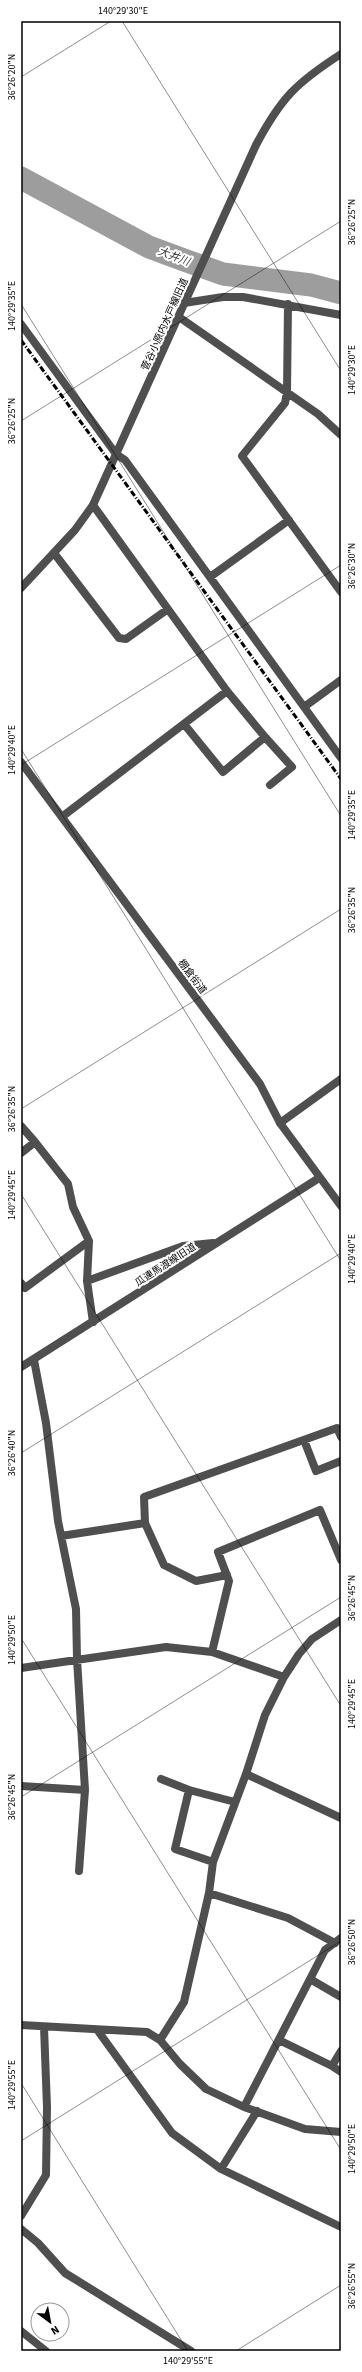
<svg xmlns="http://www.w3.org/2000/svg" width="362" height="2372" viewBox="0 0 362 2372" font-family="'Source Sans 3','Noto Sans JP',sans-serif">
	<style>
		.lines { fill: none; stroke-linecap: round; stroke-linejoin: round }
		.river { stroke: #9d9d9d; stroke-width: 23 }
		.minor { stroke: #4f4f4f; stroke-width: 8 }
		.tertiary { stroke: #4f4f4f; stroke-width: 8 }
		.rail { stroke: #000; stroke-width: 3; stroke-dasharray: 6 2 1 2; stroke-linecap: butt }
		.ticks { fill: none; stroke: #000; stroke-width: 1; stroke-opacity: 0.45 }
		.labels { text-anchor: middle; stroke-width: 4; stroke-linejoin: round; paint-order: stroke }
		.street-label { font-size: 10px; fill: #000; stroke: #fff }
		.water-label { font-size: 11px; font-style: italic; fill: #3e3e3e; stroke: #fff }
		.neatline { fill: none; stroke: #000; stroke-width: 1.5 }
		.ticks-label { font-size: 10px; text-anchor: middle; fill: #000 }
	</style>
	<rect width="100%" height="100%" fill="#fff"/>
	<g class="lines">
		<path class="river" d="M21 178 149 247 184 260 223 274 311 285 341 293"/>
		<path class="minor" d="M184 303 223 297H243L341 315
			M288 304 287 392 285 403 242 456 341 592
			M179 317 318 414 341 435
			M21 324 116 454 125 460 341 758
			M93 505 227 691 265 737 223 772 184 724
			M54 553 119 638 126 639 168 609
			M210 577 289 520
			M304 707 341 680
			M265 737 292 767 270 785
			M63 816 227 691
			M280 1123 341 1079
			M21 1126 35 1142
			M21 1153 35 1142 68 1184 73 1207 89 1241 87 1281 93 1322
			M87 1281 183 1246 213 1243
			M21 1283 25 1288 89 1241
			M304 1440 316 1471 341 1461
			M61 1536 145 1523
			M227 1575 196 1581 164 1565 145 1523 144 1497 337 1428 341 1437
			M21 1668 166 1647 212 1652
			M284 1677 212 1652 229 1581 218 1552 320 1510 341 1560
			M246 1774 341 1818
			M161 1779 189 1790 235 1802
			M21 1786 85 1790 77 1659 76 1609 58 1521 46 1423 34 1360
			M189 1790 175 1849 213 1862
			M79 1871 85 1790
			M209 1893 288 1918 335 1943
			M310 1979 341 1997
			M21 2025 147 2032 160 2040 184 2002 209 1893 213 1862 246 1774 265 1715 284 1677 299 1654 312 1639 341 1620
			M98 2031 172 2133 221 2169 341 2227
			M160 2040 180 2064 206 2089 244 2107 305 2129 341 2132
			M279 2040 332 2066
			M341 2051 332 2066 341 2072
			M244 2107 325 1950 341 1938
			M221 2169 257 2111
			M21 2216 46 2175 47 2107 44 2027
			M21 2229 38 2243 65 2273 191 2351"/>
		<path class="tertiary" d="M21 588 75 530 93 505 256 145C281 98 296 83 341 54
			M21 762 260 1084 280 1123 341 1206
			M21 1367 319 1178
			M21 2331 46 2351"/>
		<path class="rail" d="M21 340 341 779"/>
	</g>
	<path class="ticks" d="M122 21 341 371M21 77 111 21M21 304 341 816M21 421 341 221M21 749 341 1261M21 765 341 565M21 1109 341 909M21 1194 341 1706M21 1453 341 1253M21 1638 341 2150M21 1797 341 1597M21 2083 188 2351M21 2141 341 1941M236 2351 341 2285"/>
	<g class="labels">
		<g class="street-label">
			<text transform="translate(164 324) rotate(-66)" y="4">菅谷小原内水戸線旧道</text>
			<text transform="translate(193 976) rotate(53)" y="4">棚倉街道</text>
			<text transform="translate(165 1264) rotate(-33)" y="4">瓜連馬渡線旧道</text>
		</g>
		<g class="water-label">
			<text transform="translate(174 256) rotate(20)" y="4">大井川</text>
		</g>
	</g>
	<rect width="362" height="2372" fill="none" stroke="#ffffff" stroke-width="44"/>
	<g transform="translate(50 2322) rotate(148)"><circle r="19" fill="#ffffff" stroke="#999999"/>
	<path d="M0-3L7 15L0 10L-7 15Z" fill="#000000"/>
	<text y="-6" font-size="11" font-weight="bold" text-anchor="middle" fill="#000000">N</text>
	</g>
	<rect x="22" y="22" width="318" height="2328" class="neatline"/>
	<g class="ticks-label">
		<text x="123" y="14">140°29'30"E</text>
		<text transform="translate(11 77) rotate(-90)" y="4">36°26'20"N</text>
		<text transform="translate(351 222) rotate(-90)" y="4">36°26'25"N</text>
		<text transform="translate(11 306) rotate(-90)" y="4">140°29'35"E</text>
		<text transform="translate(351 370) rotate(-90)" y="4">140°29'30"E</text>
		<text transform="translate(11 421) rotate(-90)" y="4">36°26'25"N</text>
		<text transform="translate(351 566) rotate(-90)" y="4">36°26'30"N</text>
		<text transform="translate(11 750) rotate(-90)" y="4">140°29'40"E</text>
		<text transform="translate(351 815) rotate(-90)" y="4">140°29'35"E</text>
		<text transform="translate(351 910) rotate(-90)" y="4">36°26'35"N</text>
		<text transform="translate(11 1109) rotate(-90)" y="4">36°26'35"N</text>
		<text transform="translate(11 1195) rotate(-90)" y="4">140°29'45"E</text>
		<text transform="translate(351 1259) rotate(-90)" y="4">140°29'40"E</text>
		<text transform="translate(11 1453) rotate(-90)" y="4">36°26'40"N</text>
		<text transform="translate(351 1598) rotate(-90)" y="4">36°26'45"N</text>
		<text transform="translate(11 1640) rotate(-90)" y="4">140°29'50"E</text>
		<text transform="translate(351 1704) rotate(-90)" y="4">140°29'45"E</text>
		<text transform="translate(11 1797) rotate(-90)" y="4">36°26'45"N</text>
		<text transform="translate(351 1942) rotate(-90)" y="4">36°26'50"N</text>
		<text transform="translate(11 2085) rotate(-90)" y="4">140°29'55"E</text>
		<text transform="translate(351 2149) rotate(-90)" y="4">140°29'50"E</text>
		<text transform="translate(351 2286) rotate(-90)" y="4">36°26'55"N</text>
		<text x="188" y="2364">140°29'55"E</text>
	</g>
</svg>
